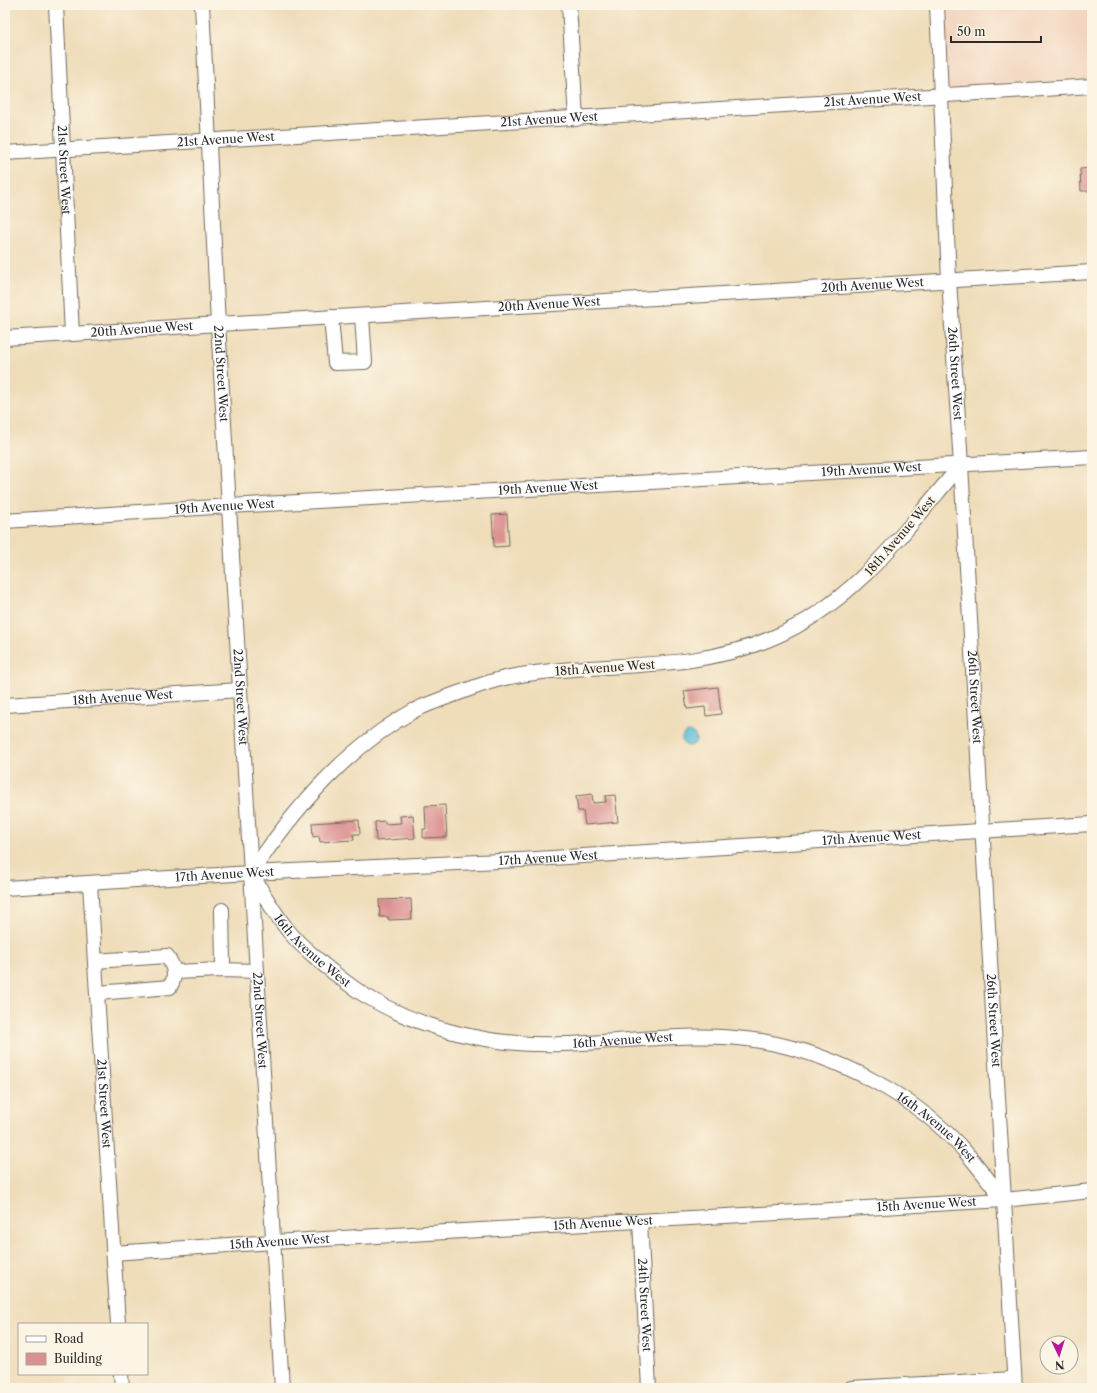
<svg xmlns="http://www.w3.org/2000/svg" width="1097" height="1393" viewBox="0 0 1097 1393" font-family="'Libre Caslon Text',serif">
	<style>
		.built { fill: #f3d4be }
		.water { fill: #5fc0dd; stroke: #457684 }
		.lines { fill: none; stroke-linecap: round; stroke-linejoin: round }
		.stream { stroke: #5fc0dd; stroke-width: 3.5 }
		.building { fill: #da9090 }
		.minor-casing { stroke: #70695d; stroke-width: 16 }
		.minor { stroke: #fff; stroke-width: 14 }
		.labels { text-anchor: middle; stroke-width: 3.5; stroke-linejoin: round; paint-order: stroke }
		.street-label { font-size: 12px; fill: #2b2b2b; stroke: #fcf5e5 }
	</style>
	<rect width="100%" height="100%" fill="#fcf5e5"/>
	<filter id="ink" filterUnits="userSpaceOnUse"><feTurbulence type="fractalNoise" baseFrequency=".025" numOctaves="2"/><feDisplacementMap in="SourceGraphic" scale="8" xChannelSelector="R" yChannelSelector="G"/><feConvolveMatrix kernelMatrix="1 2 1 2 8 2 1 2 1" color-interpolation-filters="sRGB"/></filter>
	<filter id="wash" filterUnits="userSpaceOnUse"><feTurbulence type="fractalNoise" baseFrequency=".012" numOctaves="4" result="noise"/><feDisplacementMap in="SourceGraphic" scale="16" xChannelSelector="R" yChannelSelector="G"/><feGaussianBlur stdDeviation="0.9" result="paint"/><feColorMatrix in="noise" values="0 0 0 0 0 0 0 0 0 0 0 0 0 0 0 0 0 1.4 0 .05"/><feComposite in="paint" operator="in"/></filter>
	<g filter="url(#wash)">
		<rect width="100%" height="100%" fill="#efddba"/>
		<path class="built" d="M944 5H1092V79L947 88Z"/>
		<path class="water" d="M682 739a7 7 0 1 1 14 0a7 7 0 1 1-14 0Z"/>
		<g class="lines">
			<path class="stream" d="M5 1367 6 1388"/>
		</g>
		<g id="blocks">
			<path class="building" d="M1092 168V191H1081L1080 169Z
				M507 514 509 546 494 547 492 515Z
				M718 687 721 714 706 716 705 707 687 709 684 691Z
				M592 794 593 803 606 802 605 796 615 795 618 822 585 825 583 811H578L576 796Z
				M445 805 447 837 423 838V829H426L425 806Z
				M413 815 415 838 376 841 375 822 385 821V824L401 823 400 816Z
				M359 820 360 834H353L354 840 320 842 319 836 313 837 312 823Z
				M411 899 412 919 389 920 388 917H380L379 900Z"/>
		</g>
	</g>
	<g filter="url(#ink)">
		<use href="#blocks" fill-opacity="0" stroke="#70695d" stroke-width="1"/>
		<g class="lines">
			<g class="minor-casing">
				<g id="minor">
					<path id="s1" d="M56 5 72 334"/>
					<path id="s2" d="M202 5 218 324 282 1388"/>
					<path d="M569 5 576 119"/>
					<path id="s3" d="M937 5 949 280 961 465 1015 1388"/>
					<path id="s4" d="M5 153 1092 86"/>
					<path d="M331 317 335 363 365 362 362 316"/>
					<path id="s5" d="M5 338 72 334 218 324 1092 272"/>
					<path id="s6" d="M961 465C905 530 854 604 772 638 707 666 642 664 573 669 550 671 527 673 505 678 492 681 480 685 467 690 450 696 432 702 415 710 346 748 295 808 251 873 264 894 275 916 292 935 301 946 313 955 324 965 338 976 351 987 366 996 424 1031 497 1047 564 1044 629 1042 696 1030 761 1041 836 1054 919 1097 969 1156 981 1170 992 1185 1004 1200"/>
					<path id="s7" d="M5 521 229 506 1092 457"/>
					<path id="s8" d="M5 705 240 690"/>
					<path id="s9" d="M90 884 118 1324"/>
					<path id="s10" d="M5 888 251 873 520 860 1092 824"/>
					<path d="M95 961 167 956C174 967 177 975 170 987L98 993"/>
					<path d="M221 970 223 963 222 910"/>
					<path d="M175 972 221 970 257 971"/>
					<path id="s11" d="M640 1221 649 1388"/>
					<path id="s12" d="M113 1253 273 1242 1004 1200 1092 1191"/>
					<path d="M121 1374 122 1388"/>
					<path d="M851 1388 1014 1379"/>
				</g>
			</g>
			<use href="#minor" class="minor"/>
		</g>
	</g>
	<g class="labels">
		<g class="street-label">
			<text dy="4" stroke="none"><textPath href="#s4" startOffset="869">21st Avenue West</textPath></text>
			<text dy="4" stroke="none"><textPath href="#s4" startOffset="545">21st Avenue West</textPath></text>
			<text dy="4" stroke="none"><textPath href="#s4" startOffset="221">21st Avenue West</textPath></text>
			<text dy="4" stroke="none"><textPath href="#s1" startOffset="165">21st Street West</textPath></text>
			<text dy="4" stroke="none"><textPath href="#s5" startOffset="869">20th Avenue West</textPath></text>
			<text dy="4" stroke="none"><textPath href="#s5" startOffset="545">20th Avenue West</textPath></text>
			<text dy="4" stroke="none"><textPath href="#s5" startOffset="137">20th Avenue West</textPath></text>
			<text dy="4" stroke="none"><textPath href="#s2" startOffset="369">22nd Street West</textPath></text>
			<text dy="4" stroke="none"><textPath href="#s3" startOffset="369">26th Street West</textPath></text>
			<text dy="4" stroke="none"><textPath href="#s7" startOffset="868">19th Avenue West</textPath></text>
			<text dy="4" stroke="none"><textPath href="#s7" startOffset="544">19th Avenue West</textPath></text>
			<text dy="4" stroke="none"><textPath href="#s7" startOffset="220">19th Avenue West</textPath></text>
			<text transform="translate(900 536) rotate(-49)" y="4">18th Avenue West</text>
			<text transform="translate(605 668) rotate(-4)" y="4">18th Avenue West</text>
			<text dy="4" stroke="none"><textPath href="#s8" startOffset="118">18th Avenue West</textPath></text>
			<text dy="4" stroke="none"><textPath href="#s2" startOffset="693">22nd Street West</textPath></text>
			<text dy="4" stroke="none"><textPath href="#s3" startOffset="693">26th Street West</textPath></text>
			<text dy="4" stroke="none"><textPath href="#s10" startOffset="868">17th Avenue West</textPath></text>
			<text dy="4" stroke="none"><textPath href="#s10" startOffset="544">17th Avenue West</textPath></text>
			<text dy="4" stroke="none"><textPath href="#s10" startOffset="220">17th Avenue West</textPath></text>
			<text dy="4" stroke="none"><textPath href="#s6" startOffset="959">16th Avenue West</textPath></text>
			<text dy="4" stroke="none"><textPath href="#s2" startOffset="1017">22nd Street West</textPath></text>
			<text dy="4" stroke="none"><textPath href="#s3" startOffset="1017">26th Street West</textPath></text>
			<text dy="4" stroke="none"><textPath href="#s6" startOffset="1295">16th Avenue West</textPath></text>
			<text dy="4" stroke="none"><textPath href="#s9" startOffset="220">21st Street West</textPath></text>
			<text dy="4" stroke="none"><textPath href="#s6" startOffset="1632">16th Avenue West</textPath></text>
			<text dy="4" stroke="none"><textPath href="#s12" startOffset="815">15th Avenue West</textPath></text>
			<text dy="4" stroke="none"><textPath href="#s12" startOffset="491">15th Avenue West</textPath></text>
			<text dy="4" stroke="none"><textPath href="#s12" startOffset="167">15th Avenue West</textPath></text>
			<text dy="4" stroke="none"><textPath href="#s11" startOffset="84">24th Street West</textPath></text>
		</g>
	</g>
	<rect width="1097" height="1393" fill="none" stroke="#fcf5e5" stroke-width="20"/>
	<rect x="18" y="1323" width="130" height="52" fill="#fcf5e5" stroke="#a8a49b"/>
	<rect x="26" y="1336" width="20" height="6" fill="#ffffff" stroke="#a8a49b"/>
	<text x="54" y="1343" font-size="12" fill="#2b2b2b">Road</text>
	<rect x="26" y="1353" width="20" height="12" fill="#da9090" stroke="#a8a49b"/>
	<text x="54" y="1363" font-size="12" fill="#2b2b2b">Building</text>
	<g transform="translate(1059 1355) rotate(176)"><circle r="19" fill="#fcf5e5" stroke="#a8a49b"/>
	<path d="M0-3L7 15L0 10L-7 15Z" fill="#b5179e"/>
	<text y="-6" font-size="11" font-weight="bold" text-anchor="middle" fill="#2b2b2b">N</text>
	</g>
	<path d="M951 36v6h90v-6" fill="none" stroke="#2b2b2b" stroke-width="2"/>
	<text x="957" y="36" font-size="12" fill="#2b2b2b" stroke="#fcf5e5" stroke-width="3" paint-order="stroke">50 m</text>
</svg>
